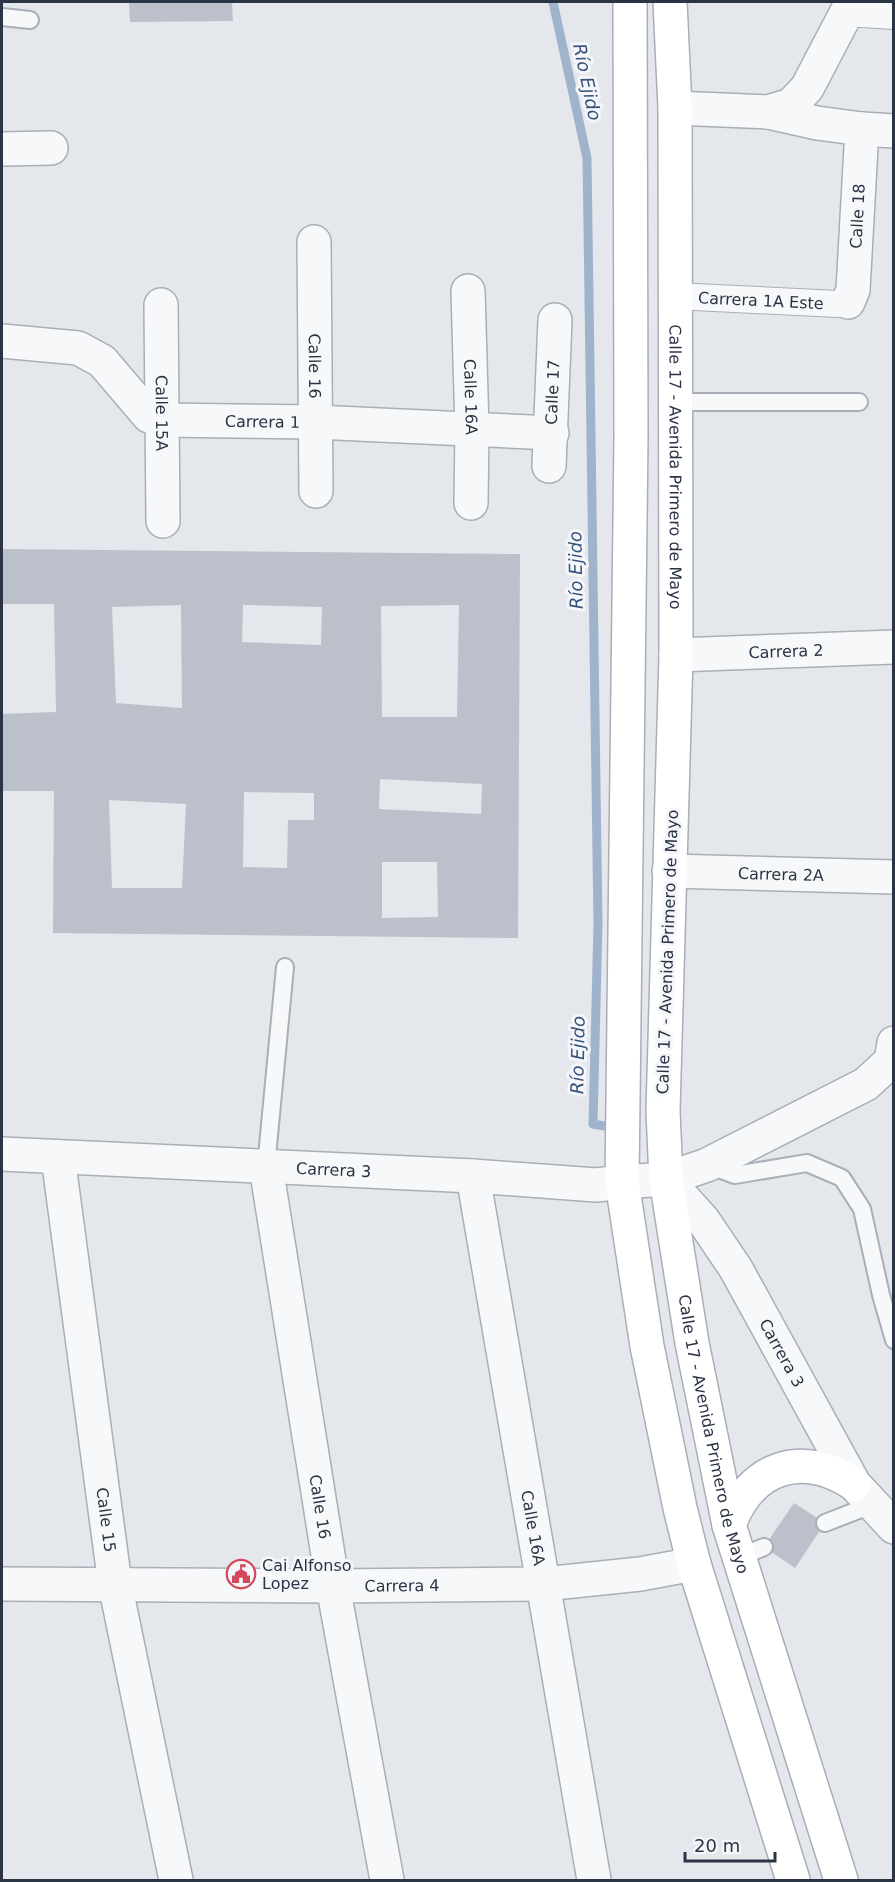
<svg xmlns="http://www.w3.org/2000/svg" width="895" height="1882" viewBox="0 0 895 1882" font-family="'DejaVu Sans',sans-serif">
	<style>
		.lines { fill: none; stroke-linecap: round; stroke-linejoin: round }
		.stream { stroke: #9fb4cc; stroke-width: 9 }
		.building { fill: #bbc0ca; fill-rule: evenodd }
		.service-casing { stroke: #a9aeb7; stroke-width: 20 }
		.pedestrian-casing { stroke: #a9aeb7; stroke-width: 28 }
		.minor-casing { stroke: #a9aeb7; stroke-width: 36 }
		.tertiary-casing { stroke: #a9aeb7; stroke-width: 36 }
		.secondary-casing { stroke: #a9aeb7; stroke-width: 36 }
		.service { stroke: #f7f8fa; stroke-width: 16 }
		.pedestrian { stroke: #f7f8fa; stroke-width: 26 }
		.minor { stroke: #f7f8fa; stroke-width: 33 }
		.tertiary { stroke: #f7f8fa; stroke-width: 33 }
		.secondary { stroke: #fff; stroke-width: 33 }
		.labels { text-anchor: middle; stroke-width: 6; stroke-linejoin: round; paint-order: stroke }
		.street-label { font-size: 16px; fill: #2b3445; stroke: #f4f6f9 }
		.poi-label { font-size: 16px; fill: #2b3445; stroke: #f4f6f9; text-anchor: start }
		.water-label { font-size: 18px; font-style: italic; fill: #34527a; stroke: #f4f6f9 }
	</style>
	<rect width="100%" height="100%" fill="#e4e7ec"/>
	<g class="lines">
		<path class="stream" d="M553 2 587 158 598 924 593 1124 610 1127"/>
	</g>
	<path class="building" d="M129 2H232L233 21 130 22Z
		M2 549 520 554 518 938 53 933 54 791H2V714L56 712 54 604H2ZM181 605 182 708 116 703 112 607ZM243 605 322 607 321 645 242 642ZM459 605 457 717H382L381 606ZM380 779 482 784 481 814 379 809ZM244 792 314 793V820H288L287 868 243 867ZM109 800 186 804 182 888H112ZM382 862H437L438 917 382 918Z
		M794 1503 825 1523 795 1568 764 1547Z"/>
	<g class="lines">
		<g class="service-casing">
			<path id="service" d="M2 17 30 20
				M675 402H859
				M708 1165 735 1175 807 1163 842 1178 862 1209 881 1295 894 1340
				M266 1167 285 967
				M825 1523 871 1505
				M740 1557 764 1547"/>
		</g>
		<g class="pedestrian-casing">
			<g id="pedestrian">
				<path d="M846 13 894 16"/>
				<path id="s1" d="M674 296 838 304 848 302"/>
			</g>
		</g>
		<g class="minor-casing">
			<g id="minor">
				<path d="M675 108 768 112 817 123 862 129 894 131"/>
				<path d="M768 112 791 105 807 88 852 2"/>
				<path d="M2 149 51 148"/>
				<path id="s2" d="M314 242 316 491"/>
				<path id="s3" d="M468 291 472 429 471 503"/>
				<path id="s4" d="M848 302 853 290 862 129"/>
				<path id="s5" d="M161 305 163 521"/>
				<path id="s6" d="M2 341 78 348 102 361 149 416 162 420 315 422 552 433"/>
				<path id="s7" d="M549 466 555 320"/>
				<path id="s8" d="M676 655 894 647"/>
				<path id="s9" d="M669 871 894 877"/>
				<path id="s10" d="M2 1154 473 1176 596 1185 622 1182"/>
				<path id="s11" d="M58 1157 115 1584 176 1880"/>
				<path id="s12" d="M266 1167 333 1586 387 1880"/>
				<path id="s13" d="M473 1176 594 1880"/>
				<path d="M666 1179 707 1165 866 1084 891 1061 894 1043"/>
				<path id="s14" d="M2 1584 333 1586 544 1584 640 1574 694 1564"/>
			</g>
		</g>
		<g class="tertiary-casing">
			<g id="tertiary">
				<path id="s15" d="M622 1182 666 1179 703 1220 736 1269 854 1484 894 1527"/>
			</g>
		</g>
		<g class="secondary-casing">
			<g id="secondary">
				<path d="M630 2 631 438 622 1182 647 1346 680 1508 694 1564 793 1880"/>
				<path id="s16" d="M670 2 675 108 676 655 663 1111 666 1179 692 1343 729 1525 841 1880"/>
				<path d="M729 1525C751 1466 802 1450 854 1484"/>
			</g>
		</g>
		<use href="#service" class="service"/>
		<use href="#pedestrian" class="pedestrian"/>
		<use href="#minor" class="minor"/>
		<use href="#tertiary" class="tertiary"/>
		<use href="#secondary" class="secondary"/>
	</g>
	<defs>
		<g id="civic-ring" transform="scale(1.5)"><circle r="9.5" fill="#f4f6f9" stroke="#d1495b" stroke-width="1.5"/><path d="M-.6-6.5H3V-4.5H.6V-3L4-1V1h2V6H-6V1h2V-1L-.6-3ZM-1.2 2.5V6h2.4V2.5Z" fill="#d1495b"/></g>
	</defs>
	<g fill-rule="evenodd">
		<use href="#civic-ring" x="241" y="1574"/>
	</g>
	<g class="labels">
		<g class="street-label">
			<text dy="6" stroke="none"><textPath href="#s4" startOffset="87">Calle 18</textPath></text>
			<text dy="6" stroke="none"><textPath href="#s1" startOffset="87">Carrera 1A Este</textPath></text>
			<text dy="6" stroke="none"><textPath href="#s2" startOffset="124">Calle 16</textPath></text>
			<text dy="6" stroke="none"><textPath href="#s7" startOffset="74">Calle 17</textPath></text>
			<text dy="6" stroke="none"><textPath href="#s3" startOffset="106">Calle 16A</textPath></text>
			<text dy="6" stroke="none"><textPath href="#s5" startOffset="108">Calle 15A</textPath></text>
			<text dy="6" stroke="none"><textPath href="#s6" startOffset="290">Carrera 1</textPath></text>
			<text dy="6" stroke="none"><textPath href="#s16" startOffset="465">Calle 17 - Avenida Primero de Mayo</textPath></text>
			<text dy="6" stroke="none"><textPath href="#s8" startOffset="110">Carrera 2</textPath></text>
			<text dy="6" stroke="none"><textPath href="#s9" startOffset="112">Carrera 2A</textPath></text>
			<text transform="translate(667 952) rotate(-88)" y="6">Calle 17 - Avenida Primero de Mayo</text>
			<text dy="6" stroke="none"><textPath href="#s10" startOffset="332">Carrera 3</textPath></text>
			<text dy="6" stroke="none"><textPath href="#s15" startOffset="254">Carrera 3</textPath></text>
			<text dy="6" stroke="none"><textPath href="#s16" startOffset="1437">Calle 17 - Avenida Primero de Mayo</textPath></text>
			<text dy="6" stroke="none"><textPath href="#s12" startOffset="344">Calle 16</textPath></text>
			<text dy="6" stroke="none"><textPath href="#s11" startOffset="366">Calle 15</textPath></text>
			<text dy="6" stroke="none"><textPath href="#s13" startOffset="357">Calle 16A</textPath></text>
			<text dy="6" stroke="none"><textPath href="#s14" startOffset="400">Carrera 4</textPath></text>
		</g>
		<g class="poi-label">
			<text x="262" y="1571">Cai Alfonso<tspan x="262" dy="18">Lopez</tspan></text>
		</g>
		<g class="water-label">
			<text transform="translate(587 82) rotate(78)" y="6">Río Ejido</text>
			<text transform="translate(576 570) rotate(-91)" y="6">Río Ejido</text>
			<text transform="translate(578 1055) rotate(-89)" y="6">Río Ejido</text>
		</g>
	</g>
	<rect width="895" height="1882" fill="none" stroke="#2b3445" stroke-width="6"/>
	<path d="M685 1852v9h90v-9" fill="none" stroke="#2b3445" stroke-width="3"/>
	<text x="694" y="1852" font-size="18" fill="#2b3445" stroke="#f4f6f9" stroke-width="4.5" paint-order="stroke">20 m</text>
</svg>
